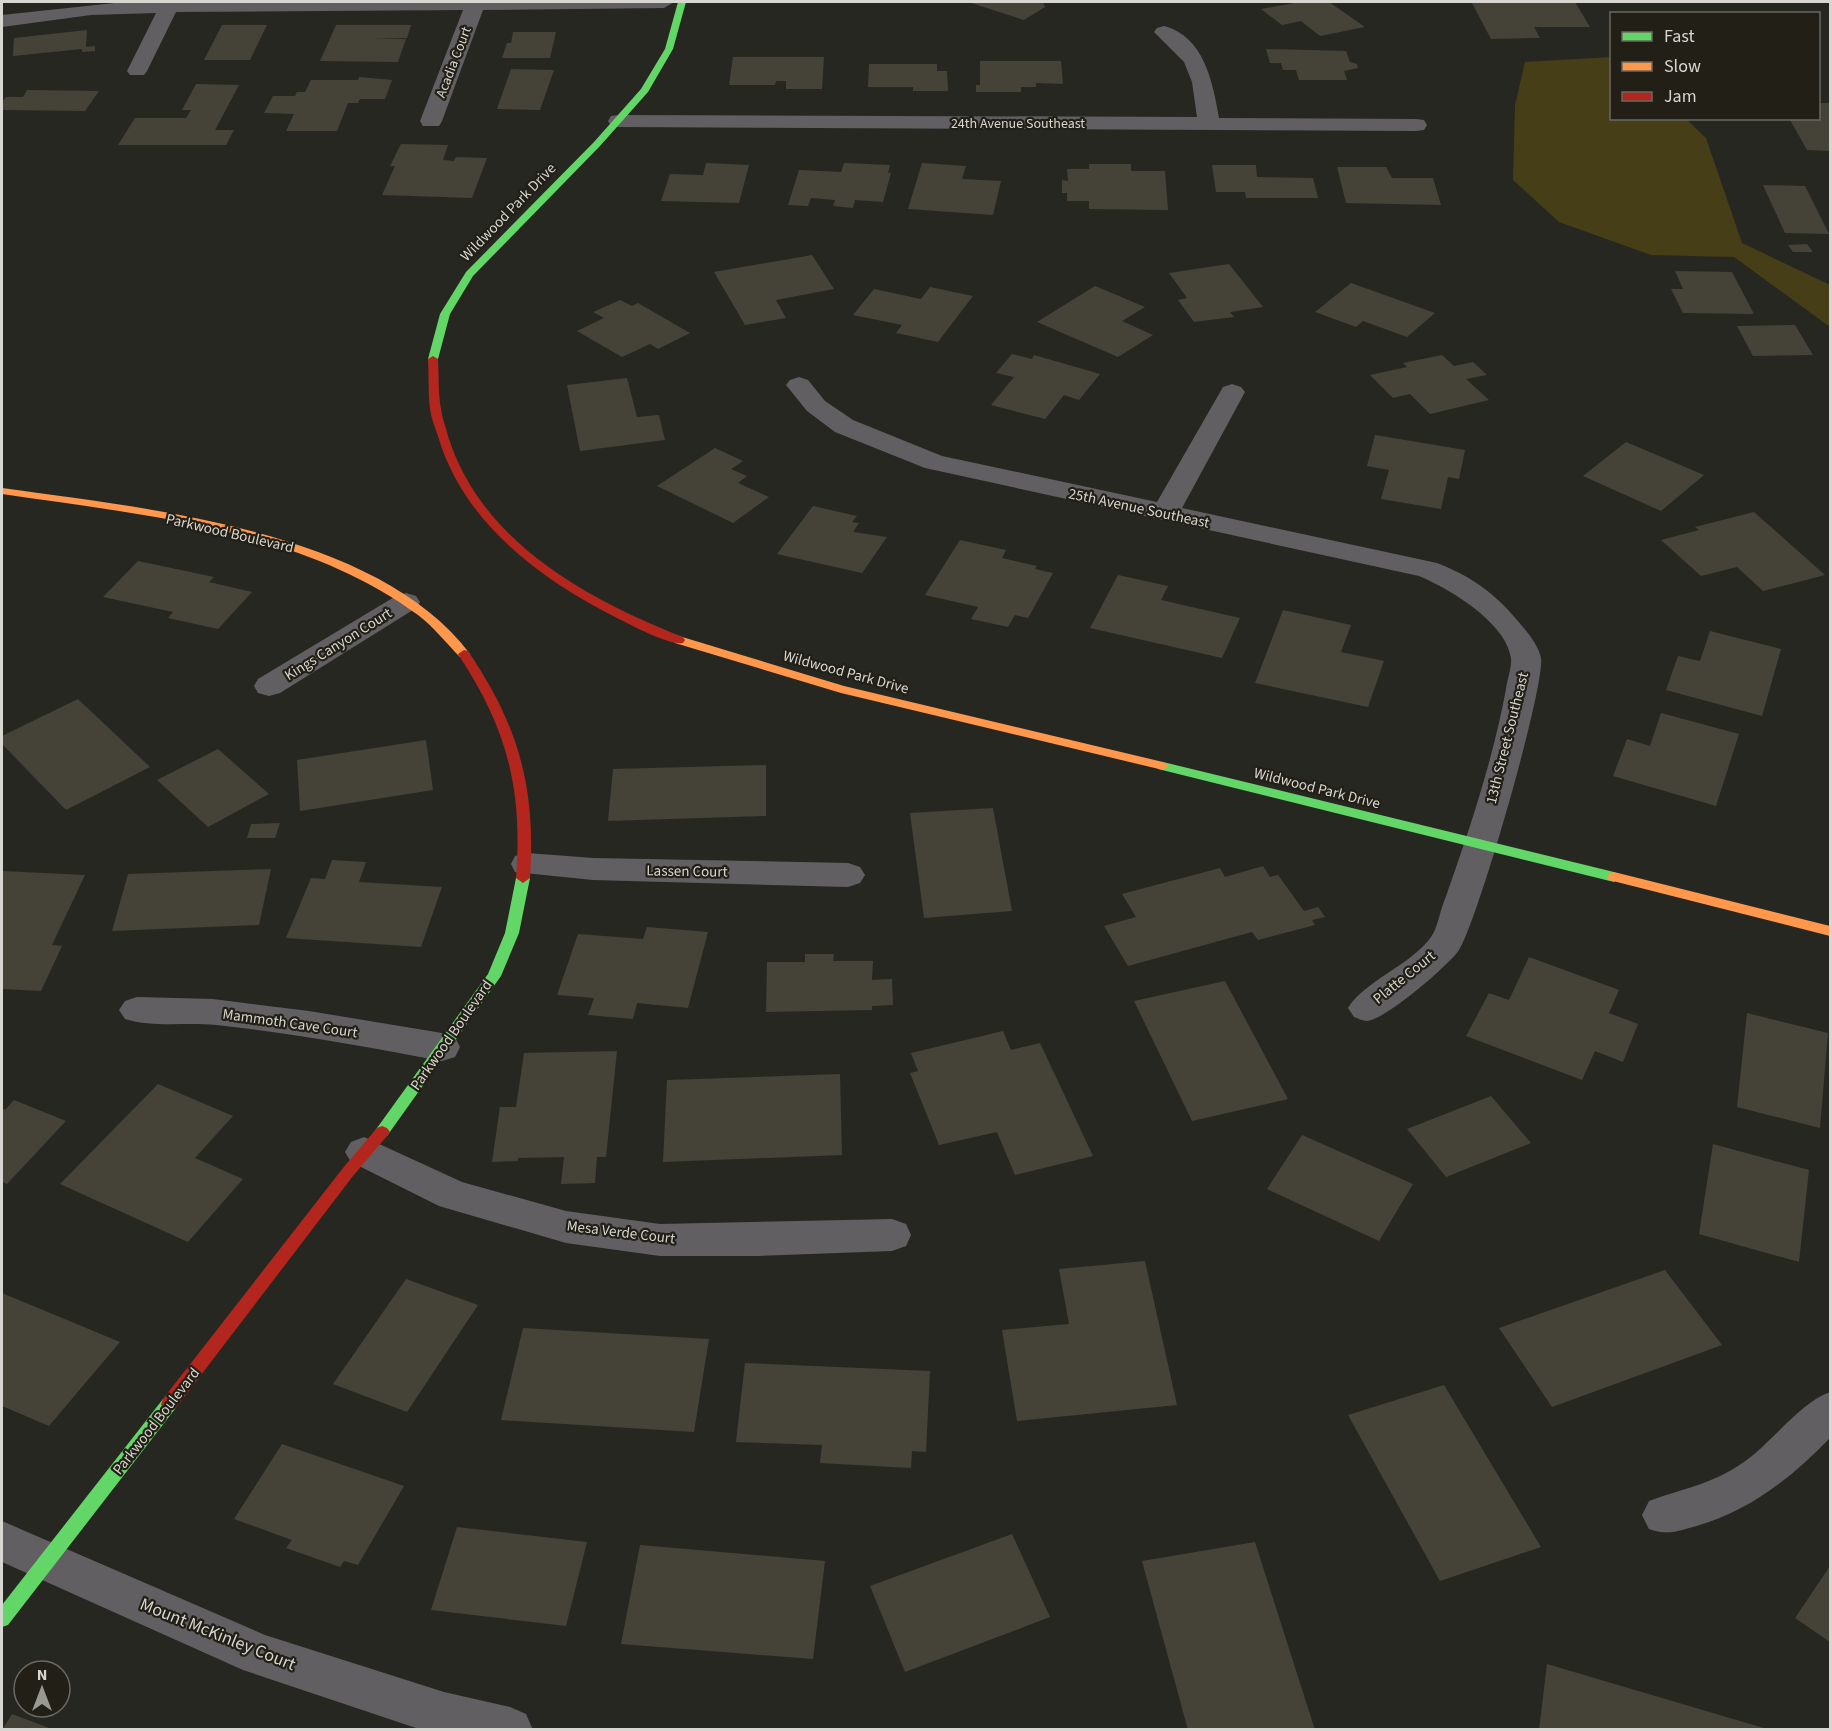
<svg xmlns="http://www.w3.org/2000/svg" width="1832" height="1731" viewBox="0 0 1832 1731" font-family="'Source Sans 3',sans-serif">
	<style>
		.green { fill: #453e17 }
		.building { fill: #454338 }
		.lines { fill: none; stroke-linecap: round; stroke-linejoin: round }
		.street { fill: #625f63; fill-rule: evenodd }
		.fast { fill: #63d668; fill-rule: evenodd }
		.slow { fill: #ff974d; fill-rule: evenodd }
		.jam { fill: #b3261e; fill-rule: evenodd }
		.labels { text-anchor: middle; stroke-width: 4.5; stroke-linejoin: round; paint-order: stroke }
		.far-street-label { font-size: 14px; fill: #d7d6d0; stroke: #211f16 }
		.street-label { font-size: 15px; fill: #d7d6d0; stroke: #211f16 }
		.near-street-label { font-size: 18px; fill: #d7d6d0; stroke: #211f16 }
	</style>
	<rect width="100%" height="100%" fill="#272722"/>
	<path class="green" d="M1611 57 1612 118 1686 119 1706 138 1742 243 1830 285V327L1734 257 1651 255 1559 222 1513 180 1515 105 1525 62Z"/>
	<path class="building" d="M968 2H1043L1045 7 1024 20Z
		M1300 2H1329L1365 27 1320 36 1301 21 1282 25 1261 9Z
		M1575 2 1590 27H1534L1540 38 1491 39 1472 3Z
		M222 25H267L250 60H204Z
		M336 25H411L407 38 372 39H406L398 62 320 61Z
		M87 30 86 47 95 46V51L82 52V49L13 56 14 38Z
		M513 32H556L550 58H502L507 43H511Z
		M1266 49 1346 51 1350 62 1357 64 1358 68 1344 71 1347 80H1299L1296 70H1283L1281 63H1270Z
		M733 57H824L822 89H786V81H776L775 85H729Z
		M980 61H1061L1063 84 1036 83V87H1021V92H976V85H980Z
		M869 64H937V71H947L948 91H913V87H868Z
		M511 69 554 70 540 110 497 109Z
		M359 77 392 80 385 99H360L358 103H348L337 131H286L294 114 264 113 273 96H295L297 92H305L311 80H358Z
		M196 84 239 85 215 130H234L226 145H118L135 118H186L191 110H182Z
		M27 90 99 91 85 111 2 110V102L6 97H23Z
		M1818 103H1830V151L1807 150 1789 118H1818Z
		M401 144 448 145 443 160 454 161 456 157 487 158 472 198 382 195 395 166H390Z
		M706 163 749 165 739 203 661 201 670 174 703 175Z
		M844 163 890 165 888 173H891L883 202 855 200 853 208 833 206 835 200 811 198 808 206 788 205 799 170 841 172Z
		M922 163 966 166 962 179 1001 181 993 215 908 209Z
		M1089 164H1131V171H1165L1168 210 1089 209V201H1067V193H1062V180L1068 181 1067 169H1089Z
		M1212 165H1256L1257 177 1313 178 1318 198H1246L1245 192H1216Z
		M1337 167H1386L1392 178H1433L1441 205 1346 203Z
		M1763 185 1805 186 1829 234 1785 233Z
		M1807 244 1813 252H1793L1788 245Z
		M812 255 834 289 776 300 786 318 745 325 714 272Z
		M1229 264 1263 307 1230 312 1234 317 1194 322 1178 300 1187 298 1169 273Z
		M1675 271 1732 272 1754 314 1683 313 1671 289H1683Z
		M1351 283 1435 313 1407 337 1363 321 1356 327 1315 312Z
		M1095 286 1145 307 1122 321 1153 335 1118 357 1037 322Z
		M930 287 973 296 938 342 896 333 902 325 853 315 874 289 921 299Z
		M620 300 632 306 638 303 690 333 658 349 650 344 622 357 577 331 604 318 593 312Z
		M1795 325 1813 355 1753 356 1737 326Z
		M1012 354 1032 359 1034 355 1100 374 1079 400 1064 395 1045 419 991 405 1014 377 996 373Z
		M1442 355 1454 366 1473 362 1487 375 1466 379 1489 400 1430 414 1410 394 1393 398 1370 375 1407 367 1403 363Z
		M627 378 637 417 659 415 665 440 580 451 567 385Z
		M1375 435 1465 450 1459 479 1448 477 1441 509 1381 499 1389 470 1367 466Z
		M1626 442 1704 475 1661 511 1583 476Z
		M715 448 743 461 731 469 747 476 738 483 769 497 733 523 657 486Z
		M813 506 857 516 852 522 859 523 853 532 887 537 862 573 777 554Z
		M1754 512 1825 575 1763 591 1737 567 1701 576 1661 540 1699 530 1695 527Z
		M960 540 1006 550 1002 558 1037 566 1035 569 1053 573 1028 618 1015 615 1008 627 971 619 978 607 925 595Z
		M138 561 214 577 209 582 252 592 218 629 168 618 173 612 103 597Z
		M1118 575 1168 586 1161 600 1240 618 1222 658 1090 628Z
		M1283 610 1351 625 1341 652 1384 661 1368 707 1255 683Z
		M1710 631 1781 649 1762 716 1666 690 1678 656 1700 661Z
		M78 699 150 767 66 810 2 744V736Z
		M1661 713 1739 734 1716 806 1613 776 1627 739 1650 746Z
		M426 740 433 790 300 811 297 760Z
		M218 749 269 794 208 827 157 780Z
		M766 765V816L608 821 613 769Z
		M993 808 1012 911 924 918 910 813Z
		M280 823 275 838H247L251 824Z
		M332 860 366 862 359 882 442 887 421 947 286 938 311 878 325 879Z
		M1263 866 1270 877 1278 875 1304 911 1318 907 1325 917 1312 920 1315 925 1258 940 1252 932 1128 966 1104 926 1136 917 1122 894 1220 868 1225 877Z
		M271 869 259 925 112 931 128 874Z
		M2 871 85 875 52 945 62 946 41 991 2 989Z
		M647 927 708 932 688 1008 637 1003 633 1019 588 1015 594 998 557 995 578 934 643 939Z
		M805 954H834L833 961H873L872 980 892 979 893 1005 872 1006V1010L766 1012 767 962H805Z
		M1529 957 1619 990 1609 1013 1638 1024 1623 1062 1595 1051 1582 1080 1466 1036 1489 993 1509 1000Z
		M1225 981 1288 1099 1192 1121 1134 1001Z
		M1747 1013 1828 1033 1820 1128 1737 1107Z
		M1003 1031 1011 1050 1040 1043 1093 1156 1015 1175 997 1132 939 1145 910 1073 918 1071 911 1053Z
		M617 1051 606 1157H597L595 1183 561 1184 564 1157 518 1158V1161L492 1162 500 1107H516L524 1053Z
		M840 1074 842 1155 663 1162 667 1080Z
		M158 1084 233 1116 195 1158 243 1179 188 1242 60 1184Z
		M1491 1096 1531 1143 1446 1177 1407 1129Z
		M14 1100 66 1121 7 1184 2 1182V1108L5 1110Z
		M1302 1135 1413 1184 1379 1241 1267 1189Z
		M1713 1144 1809 1170 1799 1262 1699 1234Z
		M1145 1261 1177 1405 1017 1421 1002 1330 1069 1324 1059 1269Z
		M1665 1270 1722 1345 1552 1407 1499 1328Z
		M406 1279 478 1305 407 1412 333 1384Z
		M2 1293 120 1342 49 1426 2 1406Z
		M523 1328 709 1339 694 1432 501 1420Z
		M745 1363 930 1371 926 1452 912 1451 911 1468 820 1463 822 1445 736 1442Z
		M1444 1385 1541 1547 1440 1581 1348 1415Z
		M282 1444 404 1486 358 1565 344 1561 340 1567 286 1548 292 1540 234 1519Z
		M457 1527 587 1542 566 1626 431 1610Z
		M1012 1534 1050 1617 905 1672 870 1586Z
		M1255 1542 1315 1730H1188L1142 1561Z
		M640 1545 825 1561 813 1659 621 1644Z
		M1830 1566V1642L1795 1618Z
		M1547 1664 1767 1729 1766 1730H1539Z
		M12 1714 52 1729V1730H2Z"/>
	<g class="lines">
		<path class="street" d="M124 2H674L664 8 483 10 442 121 439 126H423L420 121 463 10 176 12 147 71 144 75H130L127 71 156 13 91 15 2 27V15Z
			M1164 26C1204 36 1213 83 1219 118L1416 119 1424 120 1427 125 1424 130 1416 131 619 127 611 126 608 121 611 116 619 115 1197 117 1192 82 1184 62 1154 32 1157 28Z
			M799 377 808 380 825 401 853 420 942 456 1157 502 1223 387 1232 384 1241 387 1245 392 1182 508 1437 563C1475 578 1497 595 1523 627 1530 635 1539 647 1541 658 1545 688 1477 923 1459 950 1448 966 1385 1020 1367 1021 1363 1021 1357 1018 1354 1017L1348 1008C1363 982 1411 965 1431 937 1438 927 1440 910 1445 899 1469 831 1493 760 1506 689 1507 680 1512 667 1511 658 1506 622 1448 588 1419 576L925 468 835 432 807 411 786 385 790 380Z
			M406 593 416 596 420 602 416 608 280 693 269 696 258 693 254 686 258 679 396 596Z
			M527 853 593 858 848 863 860 867 865 875 860 883 848 887 593 880 515 872 511 864 515 856Z
			M137 997 213 999 309 1011 442 1033 455 1037 460 1047 455 1057 442 1061C367 1047 292 1033 216 1025 186 1022 154 1028 125 1019L119 1010 125 1001Z
			M364 1137 462 1182 566 1211 660 1224 892 1219 906 1224 911 1235 906 1246 892 1251 758 1256H660L566 1243 439 1206 351 1162 345 1152 351 1142Z
			M1830 1392V1438C1791 1478 1749 1512 1693 1527 1676 1532 1665 1535 1649 1529L1642 1515 1649 1501C1684 1488 1711 1485 1744 1462 1771 1443 1801 1402 1830 1392Z
			M2 1521 265 1635 444 1692 510 1707 526 1714 533 1730H422L243 1670 2 1562Z"/>
		<path class="fast" d="M678 2H686L673 49 648 92 600 146 473 276 450 314 438 359 433 362 429 361 428 359 440 314 466 272 594 142 641 89 665 49Z
			M1163 762 1614 872 1621 877 1614 882 1158 769 1157 766Z
			M523 873 530 878 519 933 501 976 387 1136 382 1138 377 1136 374 1132 377 1128 488 974 505 933 516 878Z
			M169 1397 175 1399 177 1404 175 1409 8 1625 2 1627V1605L163 1399Z"/>
		<path class="slow" d="M2 488C145 508 377 530 470 654L468 657H460C446 643 433 626 418 615 300 528 142 515 2 494Z
			M679 636 844 686 1163 762 1169 766 1163 770 841 693 675 643 673 640Z
			M1614 872 1830 926V936L1609 880 1607 877 1609 874Z"/>
		<path class="jam" d="M433 356 438 359C439 376 438 393 441 409 442 418 446 427 448 436 481 542 587 599 683 637L685 640 683 643C670 646 629 624 615 617 539 578 463 522 438 436 435 427 431 418 430 409 428 393 429 376 428 359Z
			M464 650 468 651C519 726 536 788 530 878L523 883 516 878C523 789 507 728 458 654Z
			M382 1126 387 1128 390 1132 387 1136 353 1176 175 1409 169 1411 163 1409 161 1404 163 1399 343 1168 377 1128Z"/>
	</g>
	<g class="labels">
		<g class="far-street-label">
			<text transform="translate(453 62) rotate(-69)" y="5">Acadia Court</text>
			<text x="1018" y="128">24th Avenue Southeast</text>
		</g>
		<g class="street-label">
			<text transform="translate(508 212) rotate(-46)" y="5">Wildwood Park Drive</text>
			<text transform="translate(1139 508) rotate(12)" y="5">25th Avenue Southeast</text>
			<text transform="translate(230 533) rotate(13)" y="5">Parkwood Boulevard</text>
			<text transform="translate(338 644) rotate(-32)" y="5">Kings Canyon Court</text>
			<text transform="translate(846 672) rotate(15)" y="5">Wildwood Park Drive</text>
			<text transform="translate(1507 738) rotate(-76)" y="5">13th Street Southeast</text>
			<text transform="translate(1317 788) rotate(14)" y="5">Wildwood Park Drive</text>
			<text transform="translate(687 871) rotate(1)" y="5">Lassen Court</text>
			<text transform="translate(1404 977) rotate(-39)" y="5">Platte Court</text>
			<text transform="translate(290 1023) rotate(8)" y="5">Mammoth Cave Court</text>
			<text transform="translate(451 1035) rotate(-55)" y="5">Parkwood Boulevard</text>
			<text transform="translate(621 1232) rotate(7)" y="5">Mesa Verde Court</text>
			<text transform="translate(156 1421) rotate(-52)" y="5">Parkwood Boulevard</text>
		</g>
		<g class="near-street-label">
			<text transform="translate(218 1634) rotate(22)" y="6">Mount McKinley Court</text>
		</g>
	</g>
	<rect width="1832" height="1731" fill="none" stroke="#d7d6d0" stroke-width="6"/>
	<rect x="1610" y="12" width="210" height="108" fill="#211f16" stroke="#6a6860" stroke-width="1.5"/>
	<rect x="1622" y="32" width="30" height="9" fill="#63d668" stroke="#6a6860" stroke-width="1.5"/>
	<text x="1664" y="42" font-size="18" fill="#d7d6d0">Fast</text>
	<rect x="1622" y="62" width="30" height="9" fill="#ff974d" stroke="#6a6860" stroke-width="1.5"/>
	<text x="1664" y="72" font-size="18" fill="#d7d6d0">Slow</text>
	<rect x="1622" y="92" width="30" height="9" fill="#b3261e" stroke="#6a6860" stroke-width="1.5"/>
	<text x="1664" y="102" font-size="18" fill="#d7d6d0">Jam</text>
	<g transform="translate(42 1689)"><circle r="28" fill="#211f16" stroke="#6a6860" stroke-width="1.5"/>
	<path d="M0-4.5L10 22L0 15L-10 22Z" fill="#999993"/>
	<text y="-9" font-size="16" font-weight="bold" text-anchor="middle" fill="#d7d6d0">N</text>
	</g>
</svg>
